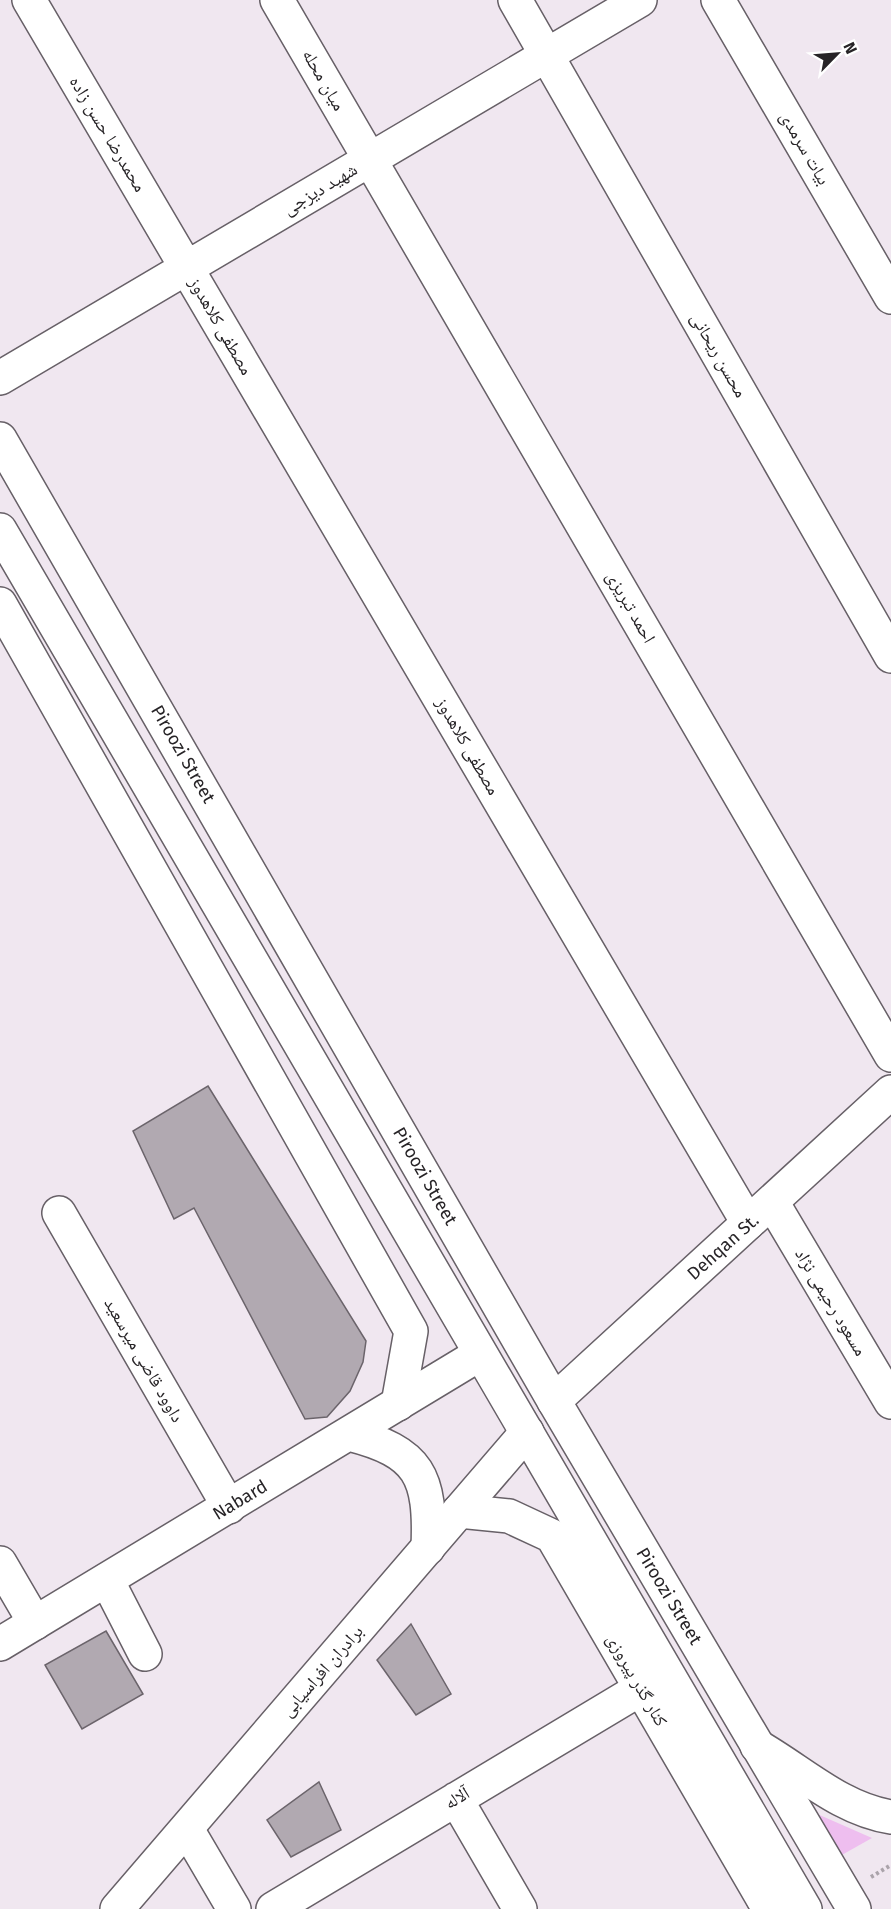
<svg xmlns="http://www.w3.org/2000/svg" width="891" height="1909" viewBox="0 0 891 1909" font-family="'Fira Sans','Noto Naskh Arabic',sans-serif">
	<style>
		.green { fill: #eebeef }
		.building { fill: #b1a9b1; stroke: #6b646b; stroke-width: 1.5 }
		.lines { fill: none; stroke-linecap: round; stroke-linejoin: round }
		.minor-casing { stroke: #676067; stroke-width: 36 }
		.tertiary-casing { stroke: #676067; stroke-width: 36 }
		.secondary-casing { stroke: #676067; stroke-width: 36 }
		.primary-casing { stroke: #676067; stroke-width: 36 }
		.path { stroke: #aaa3aa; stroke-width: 4; stroke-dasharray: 3 3; stroke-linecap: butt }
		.minor { stroke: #fff; stroke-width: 33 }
		.tertiary { stroke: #fff; stroke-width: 33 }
		.secondary { stroke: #fff; stroke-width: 33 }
		.primary { stroke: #fff; stroke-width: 33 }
		.labels { text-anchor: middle; stroke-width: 4.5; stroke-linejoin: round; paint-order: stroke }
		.street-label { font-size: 18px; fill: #272427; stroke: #fff }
	</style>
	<rect width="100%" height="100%" fill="#f0e7f0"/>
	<path class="green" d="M815 1813 872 1838 840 1856Z"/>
	<path class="building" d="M208 1086 366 1341 363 1362 350 1391 327 1417 305 1419 194 1208 174 1219 133 1131Z
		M411 1624 451 1694 416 1715 377 1660Z
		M106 1631 143 1694 82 1729 45 1665Z
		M319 1782 341 1830 291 1857 267 1820Z"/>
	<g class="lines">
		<g class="minor-casing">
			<path id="minor" d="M29 0 748 1223
				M277 0 891 1055
				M515 0 891 656
				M718 0 891 297
				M0 378 640 0
				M772 1202 891 1402
				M59 1213 229 1507
				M0 1563 35 1623
				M107 1580 145 1654
				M456 1799 520 1909
				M187 1829 234 1909
				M273 1909 642 1688"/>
		</g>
		<g class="tertiary-casing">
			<path id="tertiary" d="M117 1909 527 1432"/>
		</g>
		<g class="secondary-casing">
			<path id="secondary" d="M554 1401 891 1092
				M349 1434C420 1452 431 1476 428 1548
				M459 1511 509 1516 552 1536 769 1909
				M0 1644 480 1354
				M757 1746C801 1771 840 1809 891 1817"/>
		</g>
		<g class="primary-casing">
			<path id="primary" d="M0 439 554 1401 854 1909
				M0 530 805 1909
				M0 604 411 1331 398 1404
				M763 1898 795 1909"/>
		</g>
		<path class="path" d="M871 1877 891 1865"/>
		<use href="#minor" class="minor"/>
		<use href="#tertiary" class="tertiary"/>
		<use href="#secondary" class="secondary"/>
		<use href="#primary" class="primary"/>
	</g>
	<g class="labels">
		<g class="street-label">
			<text transform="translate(324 80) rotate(60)" y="6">میان محله</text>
			<text transform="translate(108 134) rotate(59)" y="6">محمدرضا حسن زاده</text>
			<text transform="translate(805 148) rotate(60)" y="6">بیات سرمدی</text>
			<text transform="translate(320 189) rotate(-31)" y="6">شهید دیزجی</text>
			<text transform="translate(221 326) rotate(60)" y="6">مصطفی کلاهدوز</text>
			<text transform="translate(719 355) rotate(60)" y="6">محسن ریحانی</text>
			<text transform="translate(631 607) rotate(60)" y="6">احمد تبریزی</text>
			<text transform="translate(468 746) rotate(60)" y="6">مصطفی کلاهدوز</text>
			<text transform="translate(183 754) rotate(60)" y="6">Piroozi Street</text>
			<text transform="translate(425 1176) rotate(60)" y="6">Piroozi Street</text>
			<text transform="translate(723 1247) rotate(-42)" y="6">Dehqan St.</text>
			<text transform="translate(831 1302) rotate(59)" y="6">مسعود رحیمی نژاد</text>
			<text transform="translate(144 1360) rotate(60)" y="6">داوود قاضی میرسعید</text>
			<text transform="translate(240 1500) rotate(-31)" y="6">Nabard</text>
			<text transform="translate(669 1596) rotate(59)" y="6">Piroozi Street</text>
			<text transform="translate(322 1671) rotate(-49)" y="6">برادران افراسیابی</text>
			<text transform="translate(637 1680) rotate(60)" y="6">کنار گذر پیروزی</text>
			<text transform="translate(457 1798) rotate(-31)" y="6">آلاله</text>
		</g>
	</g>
	<g transform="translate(837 54) rotate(65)" stroke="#ffffff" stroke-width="4.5" paint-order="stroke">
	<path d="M0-4.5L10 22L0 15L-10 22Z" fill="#272427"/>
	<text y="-9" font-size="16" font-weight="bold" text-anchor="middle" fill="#272427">N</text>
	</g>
</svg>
